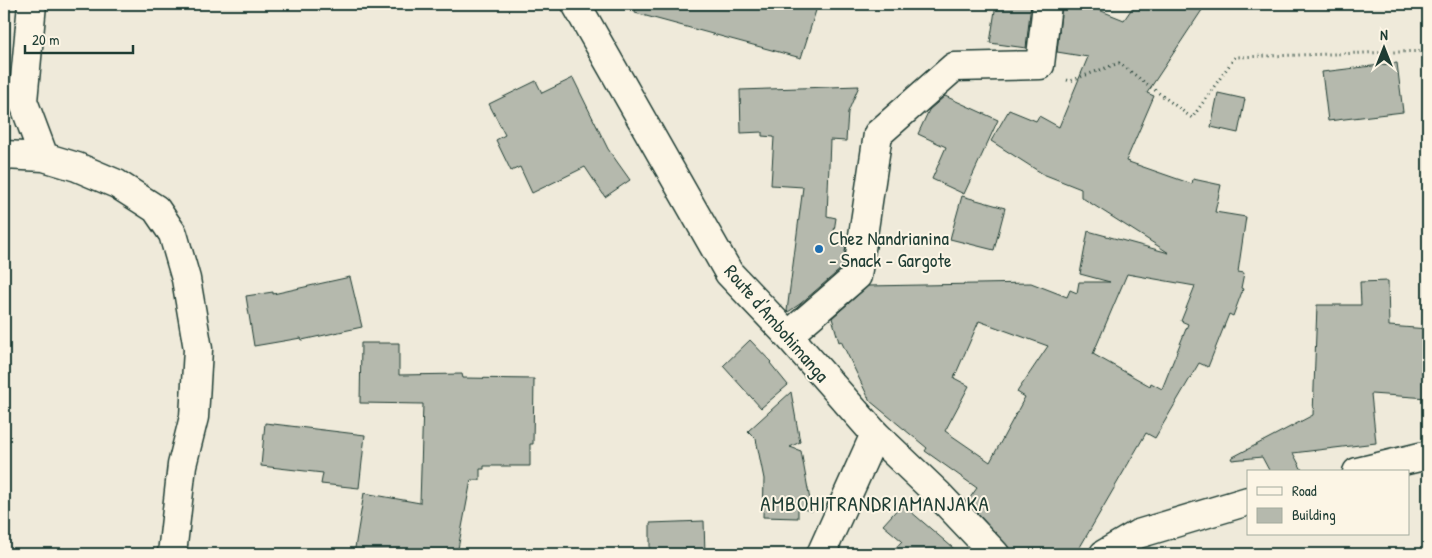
<svg xmlns="http://www.w3.org/2000/svg" width="1432" height="558" viewBox="0 0 1432 558" font-family="'Patrick Hand',sans-serif">
	<style>
		.building { fill: #b5b9ad; stroke: #1f3d34; fill-rule: evenodd }
		.lines { fill: none; stroke-linecap: round; stroke-linejoin: round }
		.minor-casing { stroke: #1f3d34; stroke-width: 31 }
		.tertiary-casing { stroke: #1f3d34; stroke-width: 31 }
		.path { stroke: #1f3d34; stroke-width: 3; stroke-dasharray: 1 4; stroke-linecap: butt }
		.minor { stroke: #fcf5e5; stroke-width: 28 }
		.tertiary { stroke: #fcf5e5; stroke-width: 28 }
		.poi-dot { fill: #1f6fb2; stroke: #fcf5e5; stroke-width: 2 }
		.labels { text-anchor: middle; stroke-width: 4; stroke-linejoin: round; paint-order: stroke }
		.poi-label { font-size: 19px; fill: #1f3d34; stroke: #fcf5e5; text-anchor: start }
		.street-label { font-size: 19px; fill: #1f3d34; stroke: #fcf5e5 }
		.quarter-label { font-size: 21px; letter-spacing: 1px; fill: #1f3d34; stroke: #fcf5e5 }
	</style>
	<rect width="100%" height="100%" fill="#efeada"/>
	<filter id="ink" filterUnits="userSpaceOnUse"><feTurbulence type="fractalNoise" baseFrequency=".02" numOctaves="2"/><feDisplacementMap in="SourceGraphic" scale="10" xChannelSelector="R" yChannelSelector="G"/><feConvolveMatrix kernelMatrix="1 2 1 2 8 2 1 2 1" color-interpolation-filters="sRGB"/></filter>
	<g filter="url(#ink)">
		<path class="building" d="M636 4H818L801 58 635 13Z
			M996 4H1031L1026 48 990 43Z
			M1062 4H1084L1124 20 1135 4H1206L1147 93 1154 96 1126 161 1192 184 1193 179 1221 185 1215 212 1246 217 1238 272 1244 273 1241 288 1243 289 1233 316 1229 314 1208 367 1199 363 1155 438 1146 433 1076 554H1018L1008 547 967 502 977 488 925 451 927 448 870 401 841 341 839 342 832 318 868 286 1031 283 1067 297 1070 290 1077 293 1079 282H1110L1080 274 1088 231 1169 253 1081 197V189L1043 174 991 141 1009 110 1036 121 1039 116 1059 127 1088 57 1057 52ZM1127 274 1195 286 1181 321 1188 324 1162 389 1151 383 1150 386 1093 354ZM979 321 1048 346 1017 392 1025 397 990 462 945 431 969 386 954 378Z
			M1397 63 1403 112 1328 121 1322 72Z
			M573 78 608 149 630 180 605 197 585 167 532 193 520 167 511 171 496 140 505 135 489 104 536 81 542 93Z
			M859 86 848 112 846 141 830 140 827 216 836 218 832 244 846 246 842 268 800 304 788 312 787 311 803 187 771 185 774 137 762 136V132L741 133 740 90Z
			M1218 93 1245 99 1238 133 1211 127Z
			M945 96 998 120 964 194 932 179 946 147 918 134 929 110Z
			M962 196 1005 208 994 250 950 239Z
			M350 277 362 327 302 340 301 338 254 346 246 296 273 292V294Z
			M1388 281 1389 326 1428 329V398L1371 394 1376 443 1293 453 1303 472H1270L1262 457 1232 460 1231 458 1313 415 1317 305H1361L1360 282Z
			M750 340 771 362 770 363 788 385 761 408 723 366Z
			M361 343H399V375L462 374 463 378 534 379 533 444H530V466H484V469H480V480H471L457 554H354L364 493 420 503 423 404 360 403Z
			M791 392 800 442 790 447 801 451 812 511 798 508V518L763 517 764 479 756 439 748 431Z
			M265 423 365 435 359 488 321 484 323 473 261 466Z
			M902 504 960 554H890L902 541 883 525Z
			M704 521 705 554H650V523Z"/>
		<g class="lines">
			<g class="minor-casing">
				<path id="minor" d="M32 4 23 101 44 157
					M4 155 44 157 77 167 117 184 156 209 173 234 186 279 198 349 194 417 182 465 172 554
					M786 333 792 332 857 276 878 134 954 67 1040 65 1047 4
					M1357 472 1428 455
					M821 554 875 434
					M1104 554 1138 534 1248 501"/>
			</g>
			<g class="tertiary-casing">
				<path id="tertiary" d="M576 4 729 273 786 333 875 434 938 494 995 554"/>
			</g>
			<path class="path" d="M1067 80 1070 81 1119 63 1192 118 1235 57 1428 51"/>
			<use href="#minor" class="minor"/>
			<use href="#tertiary" class="tertiary"/>
		</g>
	</g>
	<circle class="poi-dot" cx="819" cy="249" r="5"/>
	<g class="labels">
		<g class="poi-label">
			<text x="829" y="245">Chez Nandrianina<tspan x="829" dy="22">- Snack - Gargote</tspan></text>
		</g>
		<g class="street-label">
			<text transform="translate(777 323) rotate(49)" y="7">Route d'Ambohimanga</text>
		</g>
		<g class="quarter-label">
			<text x="875" y="511">AMBOHITRANDRIAMANJAKA</text>
		</g>
	</g>
	<rect width="1432" height="558" fill="none" stroke="#fcf5e5" stroke-width="20"/>
	<rect x="10" y="10" width="1412" height="538" fill="none" stroke="#1f3d34" stroke-width="2" filter="url(#ink)"/>
	<rect x="1247" y="470" width="162" height="65" fill="#fcf5e5" stroke="#a4ab9e"/>
	<rect x="1257" y="487" width="25" height="8" fill="#fcf5e5" stroke="#a4ab9e"/>
	<text x="1292" y="496" font-size="15" fill="#1f3d34">Road</text>
	<rect x="1257" y="508" width="25" height="15" fill="#b5b9ad" stroke="#a4ab9e"/>
	<text x="1292" y="520" font-size="15" fill="#1f3d34">Building</text>
	<g transform="translate(1384 48)" stroke="#fcf5e5" stroke-width="4" paint-order="stroke">
	<path d="M0-4L9 19L0 12L-9 19Z" fill="#1f3d34"/>
	<text y="-8" font-size="14" font-weight="bold" text-anchor="middle" fill="#1f3d34">N</text>
	</g>
	<path d="M25 45v8h108v-8" fill="none" stroke="#1f3d34" stroke-width="2.5"/>
	<text x="32" y="45" font-size="15" fill="#1f3d34" stroke="#fcf5e5" stroke-width="4" paint-order="stroke">20 m</text>
</svg>
